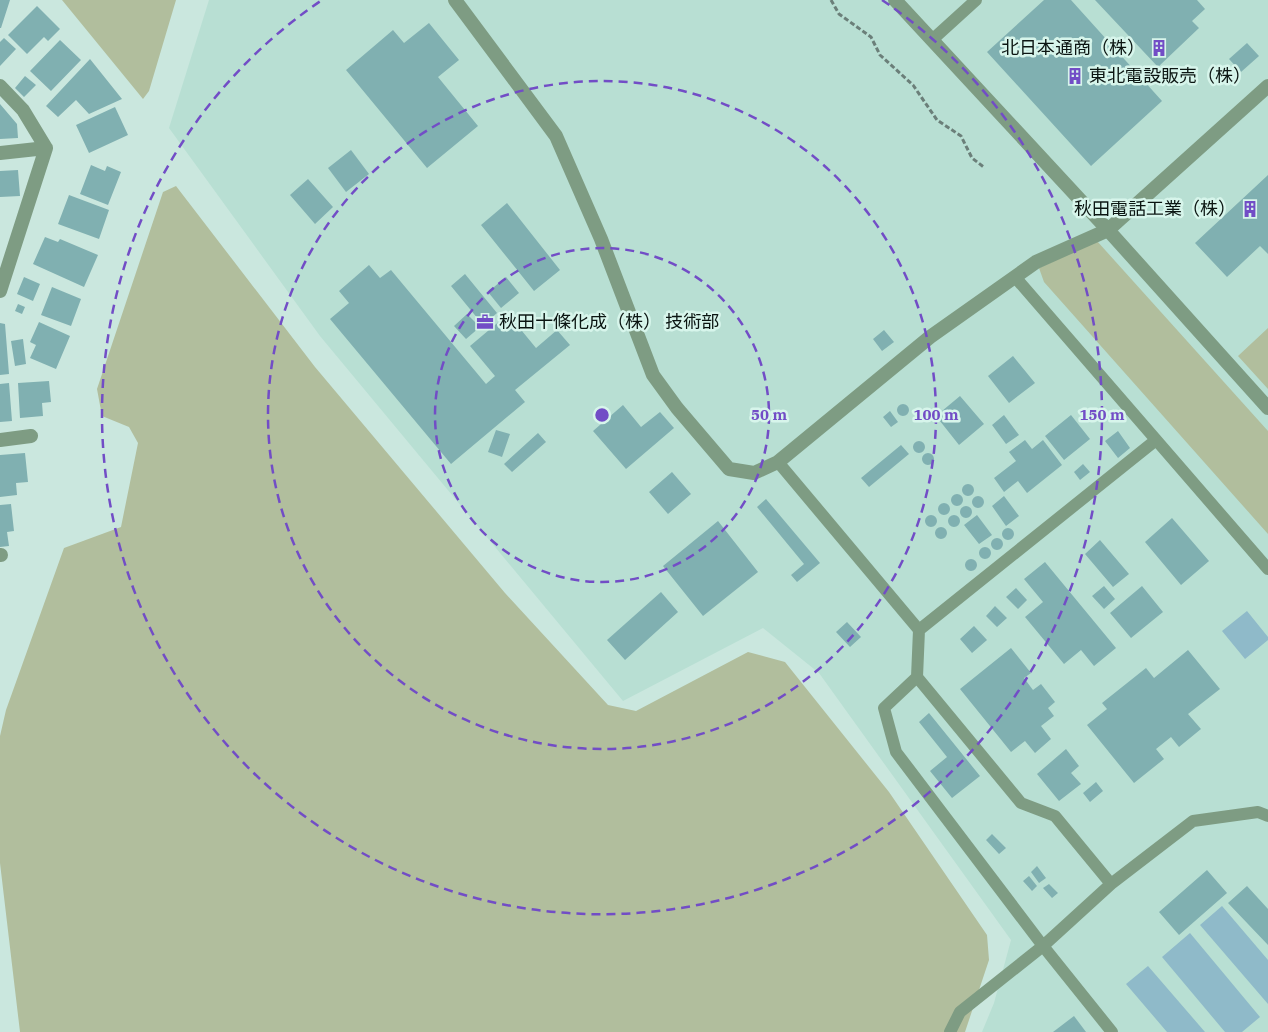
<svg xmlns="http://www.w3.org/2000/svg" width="1268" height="1032" viewBox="0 0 1268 1032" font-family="'IBM Plex Serif','Noto Sans JP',serif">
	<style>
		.built { fill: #b8dfd3 }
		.green { fill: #b1be9d }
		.water { fill: #8fbac9 }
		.building { fill: #80b0b1 }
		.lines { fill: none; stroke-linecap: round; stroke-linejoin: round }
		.path { stroke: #6b7f79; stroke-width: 3; stroke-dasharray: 5 2.5; stroke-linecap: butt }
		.service { stroke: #7e9c83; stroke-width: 12 }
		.minor { stroke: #7e9c83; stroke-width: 14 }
		.ring { fill: none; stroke: #724dc6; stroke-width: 2.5; stroke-dasharray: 9 6 }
		.labels { text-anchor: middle; stroke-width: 5; stroke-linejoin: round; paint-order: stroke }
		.poi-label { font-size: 18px; fill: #0b1512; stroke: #d7f5eb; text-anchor: end }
		.centre { fill: #724dc6; stroke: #d7f5eb; stroke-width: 2.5 }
		.ring-label { font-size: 15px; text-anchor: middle; font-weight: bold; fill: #724dc6; stroke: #d7f5eb; stroke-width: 5; stroke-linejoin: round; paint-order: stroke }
	</style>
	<rect width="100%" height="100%" fill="#cae7de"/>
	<path class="built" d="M209 0H1268V1032H982L994 1003 1011 940 819 673 763 628 623 701 320 336 169 128Z"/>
	<path class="green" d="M62 0H176L149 91 143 99Z
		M176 186 315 367 505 593 608 705 636 711 748 652 785 662 889 792 987 935 989 960 965 1032H20L0 863V736L6 710 64 548 121 527 138 443 129 427 102 416 97 389 163 192Z
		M1097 241 1268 431V534L1044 282 1039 268Z
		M1268 328V389L1238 356Z"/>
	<path class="water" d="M1247 611 1268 637V640L1245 659 1222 631Z
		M1222 906 1268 960V1004L1200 925Z
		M1190 933 1260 1017 1242 1032H1225L1162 957Z
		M1148 966 1205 1032H1167L1126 984Z"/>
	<path class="building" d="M0 0H10L1 28H0Z
		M1044 0H1071L1162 101 1091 166 987 52Z
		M1095 0H1197L1205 9 1192 21 1199 28 1158 67Z
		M37 6 60 29 48 41 44 37 27 54 8 35Z
		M429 23 459 60 438 77 478 126 427 168 346 70 393 30 404 43Z
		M4 38 16 49 0 66V42Z
		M60 40 81 60 51 91 30 71Z
		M1247 43 1259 56 1241 72 1229 59Z
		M90 59 122 99 89 114 76 100 58 117 46 106Z
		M25 76 36 85 24 97 15 88Z
		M0 104 17 124 18 138 0 139Z
		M115 107 128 135 89 153 76 125Z
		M351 150 369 174 346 192 328 168Z
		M91 165 105 171 107 166 121 172 108 205 80 194Z
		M18 170 20 196 0 197V171Z
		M1268 175V254L1260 246 1227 277 1195 243Z
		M308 179 333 207 315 224 290 195Z
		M69 195 109 210 99 239 58 224Z
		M507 203 560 270 534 291 481 225Z
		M45 237 58 242 60 239 98 255 84 287 33 264Z
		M369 265 380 278 391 270 486 384 495 376 470 346 508 314 536 348 557 330 570 345 515 390 525 402 451 464 330 319 349 303 339 291Z
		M465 274 497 313 483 325 451 286Z
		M24 277 40 284 33 301 17 294Z
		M506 277 519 293 501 308 488 292Z
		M52 287 81 299 71 326 41 315Z
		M18 304 25 307 22 314 15 311Z
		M467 314 480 327 466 339 454 326Z
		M39 322 70 336 56 369 30 358 36 345 30 342Z
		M0 323 5 324 9 374 0 375Z
		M884 330 894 342 882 351 873 339Z
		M23 339 26 364 15 366 11 341Z
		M1013 356 1035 383 1009 403 988 376Z
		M49 381 51 402 42 403 43 416 20 418 18 383Z
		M9 383 12 421 0 422V384Z
		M960 396 984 424 959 445 936 416Z
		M897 410a6 6 0 1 1 12 0a6 6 0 1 1-12 0Z
		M623 405 641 427 660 412 674 428 626 469 593 431Z
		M890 411 898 422 891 427 883 417Z
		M1004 415 1019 435 1006 444 992 425Z
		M1071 415 1090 439 1064 460 1045 436Z
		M496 430 510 434 502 457 488 452Z
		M1118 431 1130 448 1118 458 1105 441Z
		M538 433 546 442 512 472 504 464Z
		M1025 440 1032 449 1043 440 1062 465 1027 493 1018 481 1004 492 994 478 1016 461 1009 452Z
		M913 447a6 6 0 1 1 12 0a6 6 0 1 1-12 0Z
		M901 445 909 454 869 487 861 478Z
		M922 459a6 6 0 1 1 12 0a6 6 0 1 1-12 0Z
		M25 453 28 482 16 483 17 495 0 497V455Z
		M1083 464 1090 472 1080 480 1074 472Z
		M672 472 691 494 668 514 649 492Z
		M962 490a6 6 0 1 1 12 0a6 6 0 1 1-12 0Z
		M951 500a6 6 0 1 1 12 0a6 6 0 1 1-12 0Z
		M972 502a6 6 0 1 1 12 0a6 6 0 1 1-12 0Z
		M1004 496 1019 516 1006 526 992 506Z
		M766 499 820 563 797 582 791 575 804 564 757 507Z
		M938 509a6 6 0 1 1 12 0a6 6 0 1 1-12 0Z
		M11 504 14 531 7 532 9 546 0 547V505Z
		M960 512a6 6 0 1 1 12 0a6 6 0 1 1-12 0Z
		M925 521a6 6 0 1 1 12 0a6 6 0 1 1-12 0Z
		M948 521a6 6 0 1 1 12 0a6 6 0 1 1-12 0Z
		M977 515 992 535 979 544 964 525Z
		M1172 518 1209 561 1181 585 1145 542Z
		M718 521 758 572 703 616 663 566Z
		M935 533a6 6 0 1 1 12 0a6 6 0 1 1-12 0Z
		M1002 534a6 6 0 1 1 12 0a6 6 0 1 1-12 0Z
		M991 544a6 6 0 1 1 12 0a6 6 0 1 1-12 0Z
		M1100 540 1129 574 1113 587 1085 554Z
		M979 553a6 6 0 1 1 12 0a6 6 0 1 1-12 0Z
		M965 565a6 6 0 1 1 12 0a6 6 0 1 1-12 0Z
		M1045 562 1116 648 1094 666 1081 650 1064 664 1025 617 1043 602 1024 579Z
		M1104 586 1115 599 1104 609 1092 596Z
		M1142 586 1163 612 1131 638 1110 613Z
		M1016 588 1027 600 1018 609 1006 597Z
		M661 592 678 612 625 660 607 640Z
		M995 606 1007 618 997 627 986 616Z
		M847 622 861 637 850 647 836 632Z
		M974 626 987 640 972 653 960 639Z
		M1011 648 1031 673 1024 678 1033 690 1041 684 1055 702 1048 708 1054 716 1041 726 1051 739 1035 753 1025 741 1011 752 960 689Z
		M1188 650 1220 689 1188 714 1201 729 1179 747 1171 737 1156 749 1164 759 1134 783 1087 725 1107 709 1102 703 1146 668 1154 678Z
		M929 713 980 776 952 798 930 771 947 757 919 722Z
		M1066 749 1079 766 1071 773 1081 784 1059 801 1037 774Z
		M1096 782 1103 791 1090 802 1083 793Z
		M992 834 1006 848 999 854 986 840Z
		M1037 866 1046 878 1039 883 1031 872Z
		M1207 870 1227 893 1179 935 1159 912Z
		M1029 876 1037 886 1032 891 1023 881Z
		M1049 884 1058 893 1052 898 1043 888Z
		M1247 886 1268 909V945L1228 903Z
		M1074 1016 1086 1032H1053Z"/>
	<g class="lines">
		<path class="path" d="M831 0 839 14 871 37 880 55 913 85 937 120 961 136 972 158 985 168"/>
		<path class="service" d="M932 40 976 0
			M1015 277 1268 569
			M778 462 919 630 1156 440
			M919 630 917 677 884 708 896 752 1043 946 960 1012 950 1032
			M917 677 1021 803 1055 816 1111 884 1043 946 1112 1032
			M1111 884 1193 821 1258 812 1268 816"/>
		<path class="minor" d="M455 0 556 136 601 239 653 375 677 408 729 469 754 473 778 462 930 337 1036 262 1108 230 1268 86
			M895 0 1108 230 1268 408
			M0 86 23 110 46 148 0 291
			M0 153 46 148
			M0 440 31 436
			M0 555H1"/>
	</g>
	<g class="ring">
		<circle cx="602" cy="415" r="167"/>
		<circle cx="602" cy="415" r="334"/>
		<path d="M882 0A500 500 0 1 1 322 0"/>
	</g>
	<defs>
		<g id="building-bare" transform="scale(1.35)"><path d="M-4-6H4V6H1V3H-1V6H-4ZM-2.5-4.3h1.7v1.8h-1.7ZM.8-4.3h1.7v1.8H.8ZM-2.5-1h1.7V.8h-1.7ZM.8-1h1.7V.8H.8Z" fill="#724dc6" stroke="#d7f5eb" stroke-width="2.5" paint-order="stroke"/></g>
		<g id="office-bare" transform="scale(1.35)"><path d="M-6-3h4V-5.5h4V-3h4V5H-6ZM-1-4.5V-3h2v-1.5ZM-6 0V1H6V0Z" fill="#724dc6" stroke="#d7f5eb" stroke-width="2.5" paint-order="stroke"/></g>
	</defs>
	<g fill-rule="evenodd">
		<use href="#building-bare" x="1159" y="48"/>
		<use href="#building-bare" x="1075" y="76"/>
		<use href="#building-bare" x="1250" y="209"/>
		<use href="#office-bare" x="485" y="322"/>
	</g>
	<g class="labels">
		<g class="poi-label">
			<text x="1145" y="54">北日本通商（株）</text>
			<text x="1089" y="82" text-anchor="start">東北電設販売（株）</text>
			<text x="1236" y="215">秋田電話工業（株）</text>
			<text x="499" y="328" text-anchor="start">秋田十條化成（株） 技術部</text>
		</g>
	</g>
	<circle cx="602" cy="415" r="8" class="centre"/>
	<g class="ring-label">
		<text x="769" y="420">50 m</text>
		<text x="936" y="420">100 m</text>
		<text x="1102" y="420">150 m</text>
	</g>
</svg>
